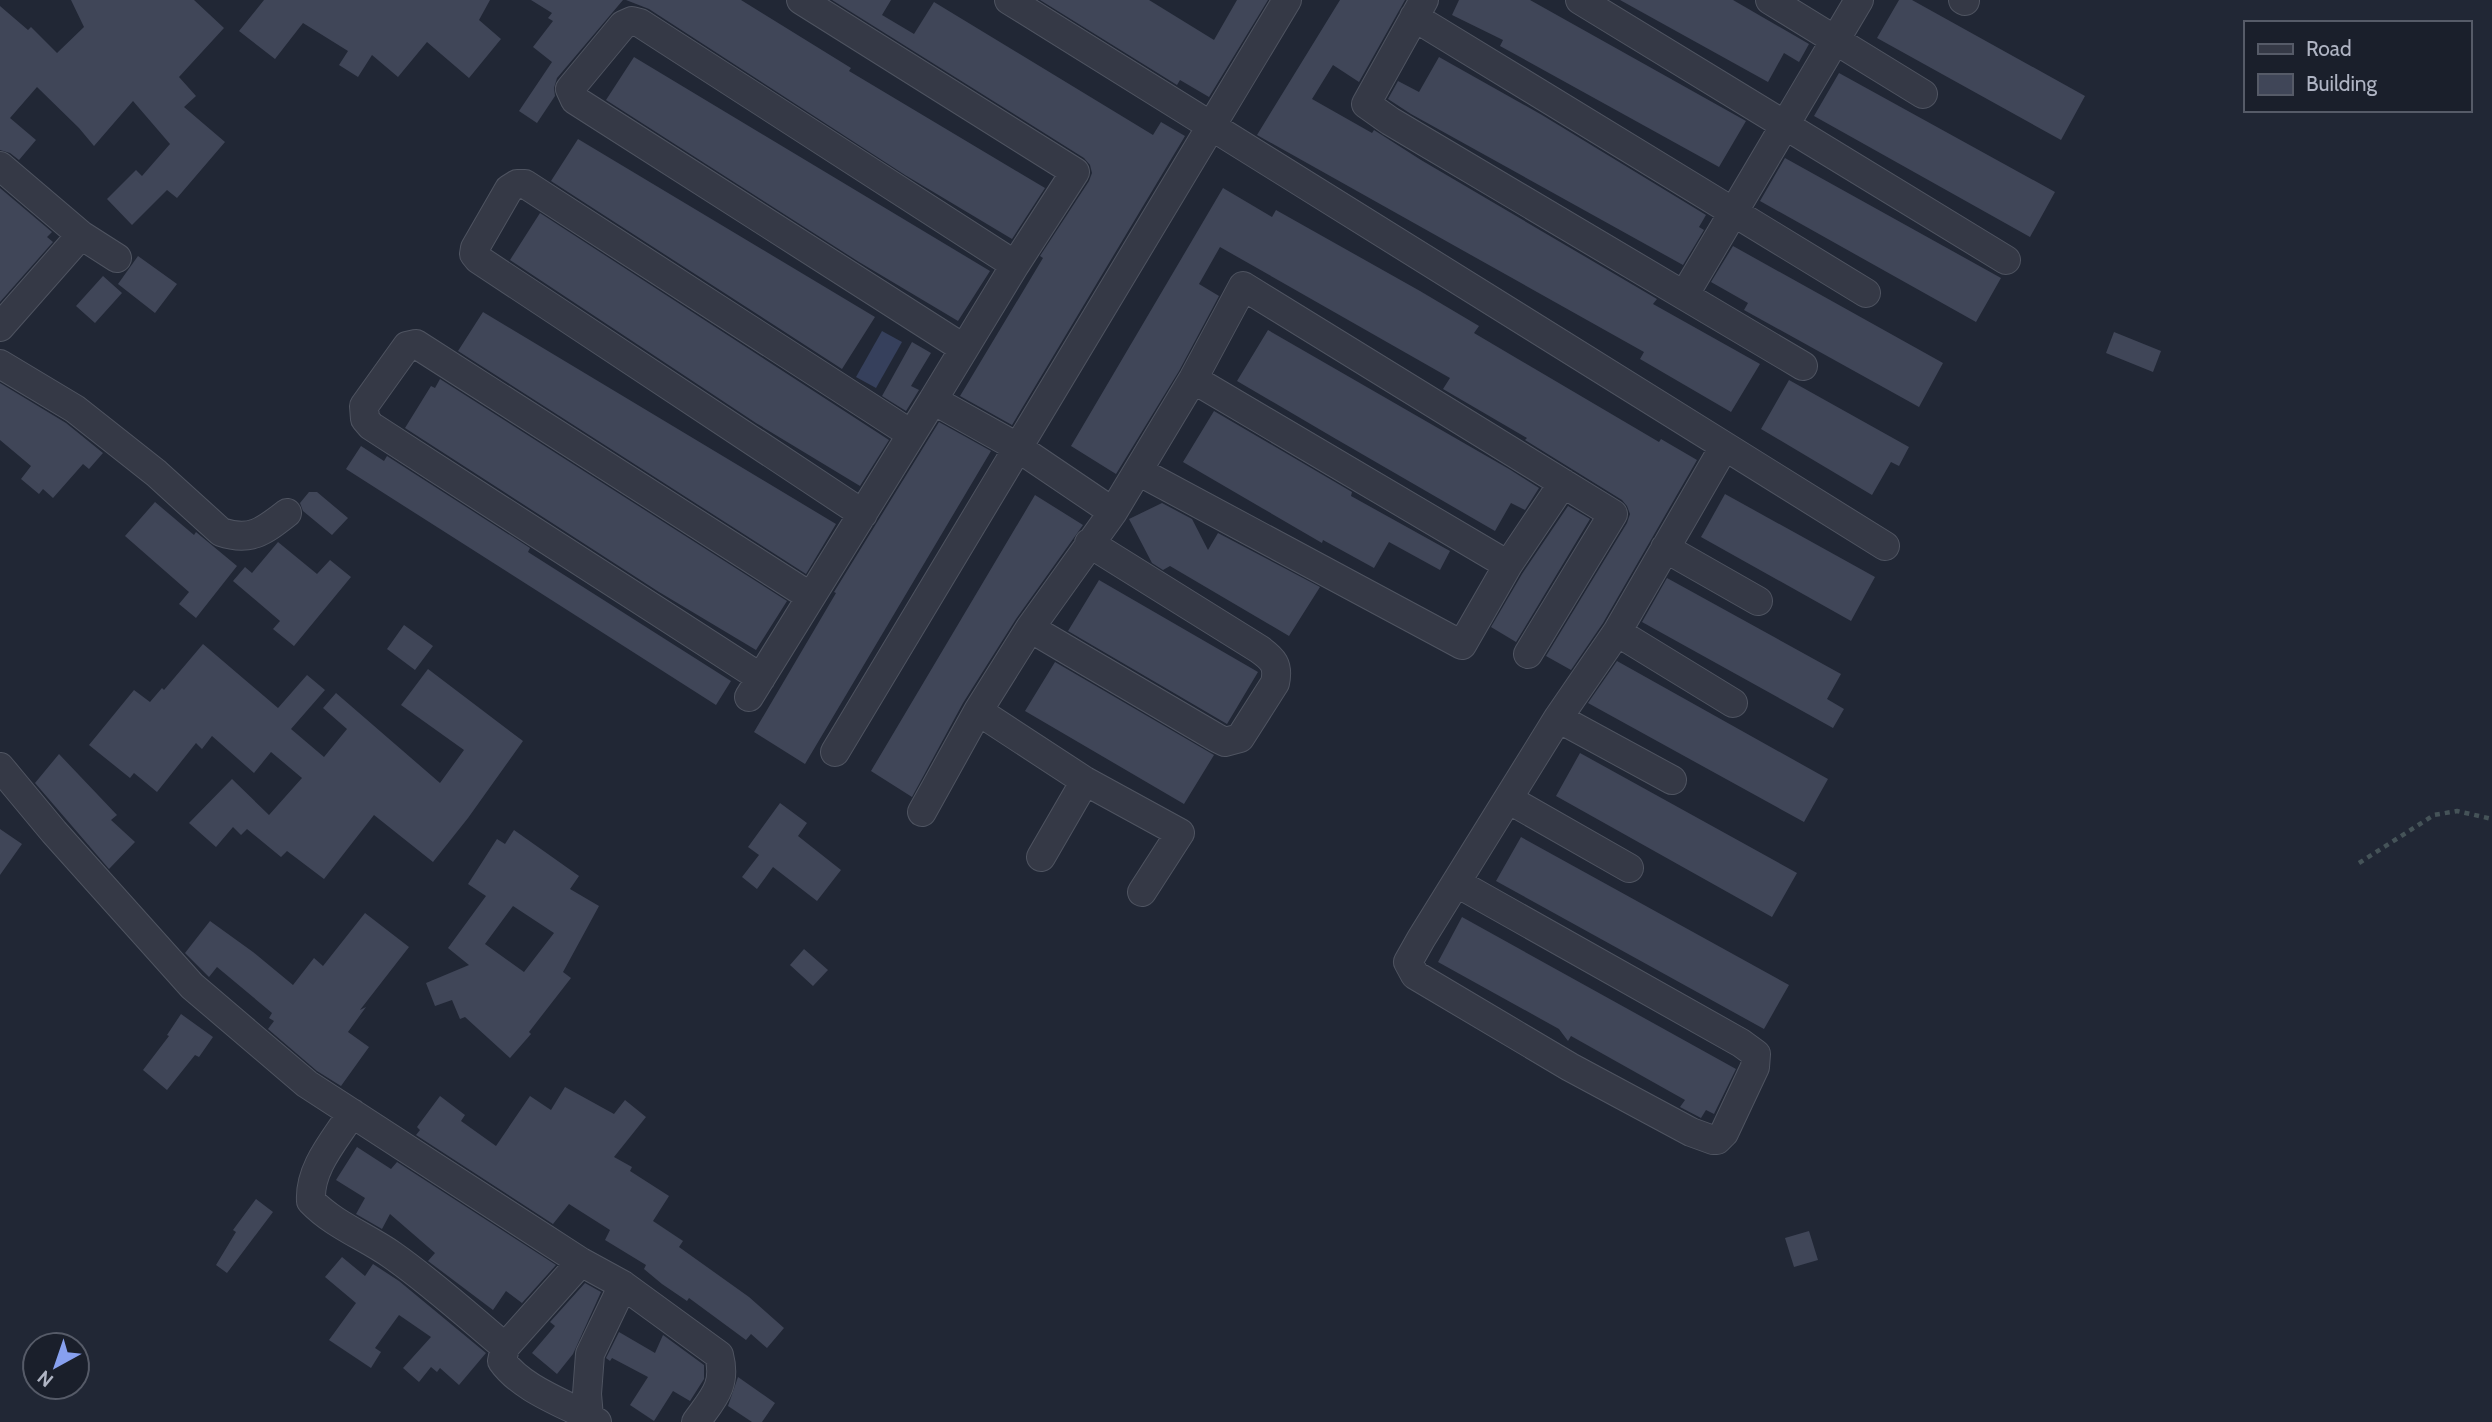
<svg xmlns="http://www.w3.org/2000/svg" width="2492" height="1422" viewBox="0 0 2492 1422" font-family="Cabin,sans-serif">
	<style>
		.water { fill: #36405c }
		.building { fill: #404658; fill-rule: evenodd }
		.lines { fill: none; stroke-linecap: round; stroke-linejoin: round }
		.street-casing { stroke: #4f5461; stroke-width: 30 }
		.path { stroke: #455358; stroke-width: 4.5; stroke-dasharray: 5 5; stroke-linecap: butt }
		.street { stroke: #353946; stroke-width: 28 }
	</style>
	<rect width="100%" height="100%" fill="#212735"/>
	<path class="water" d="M882 331 902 342 876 388 856 377Z"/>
	<path class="building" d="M71 0H194L224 28 179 77 196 96 184 107 225 142 177 198 167 190 132 225 107 199 136 170 142 176 170 144 133 101 94 146 79 128 37 87 10 118 36 140 19 160 10 153 0 150V6L28 30 31 27 57 53 84 27Z
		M264 0H490L479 20 501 39 469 78 427 42 398 77 372 55 358 77 339 65 348 51 303 23 275 59 239 31Z
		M531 0H623L557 78 554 88 555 96 537 123 519 111 552 62 533 47 553 21 548 18 552 13Z
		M626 0H741L851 68 849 71 1045 188 1012 239 905 175 649 9Z
		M832 0H891L882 15 914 34 934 2 1153 135 1161 122 1185 136 1012 425 960 396 1043 258 1040 256 1089 181 1092 173 1090 165 1084 158Z
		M1040 0H1149L1214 40 1237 0H1268L1209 97 1180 80 1177 85Z
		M1340 0H1405L1359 82 1333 65 1312 99 1372 133 1374 130 1421 160 1657 299 1653 304 1760 364 1731 412 1640 359 1644 352 1257 135Z
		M1459 0H1530L1746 121 1719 167 1500 46 1503 40 1452 15Z
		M1620 0H1733L1809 44 1799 62 1784 53 1768 82Z
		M1899 0H1912L2085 96 2061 140 1877 38Z
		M634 57 990 271 958 321 859 262 606 100Z
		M1439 57 1542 115 1706 215 1699 227 1704 230 1683 265 1411 114 1388 99 1398 81 1419 92Z
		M1839 73 2055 192 2030 237 1814 116Z
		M578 139 875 317 842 369 551 181Z
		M1785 158 2001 278 1976 322 1760 201Z
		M0 188 52 232 47 237 53 242 0 302Z
		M1223 188 1272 217 1276 210 1420 291 1479 326 1474 333 1659 442 1661 439 1697 460 1603 623 1571 670 1546 656 1627 523 1630 514 1627 506 1622 500 1525 440 1527 438 1443 389 1450 378 1220 247 1199 284 1219 296 1179 371 1116 474 1071 446Z
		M540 213 889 440 860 486 756 423 510 260Z
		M1733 246 1943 363 1919 407 1744 310 1748 303 1711 282Z
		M138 256 177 284 155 313 118 284Z
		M103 276 122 293 95 323 76 306Z
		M483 312 836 524 806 574 458 351Z
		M1268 330 1509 469 1539 488 1525 510 1511 503 1495 531 1336 439 1237 381Z
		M2114 332 2161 351 2153 372 2106 353Z
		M912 342 931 353 911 386 919 390 906 411 882 396Z
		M440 379 787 601 756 650 659 592 405 428 431 386 435 388Z
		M1789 380 1909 447 1899 466 1891 462 1872 495 1761 429Z
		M0 383 66 423 103 453 89 469 83 464 53 498 43 489 39 494 21 479 31 466 0 440Z
		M1214 411 1352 492 1351 496 1450 551 1440 570 1389 542 1374 568 1323 540 1322 543 1183 462Z
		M939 422 991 451 805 764 754 732 836 593 834 592Z
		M361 446 384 461 387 456 530 548 528 552 731 681 716 705 346 469Z
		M309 492H317L348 518 332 535 303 511 300 503Z
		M1725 494 1875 577 1851 621 1701 537Z
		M1035 495 1083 525 1016 619 963 703 912 797 871 771Z
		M155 502 194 535 196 532 237 566 196 618 179 604 189 592 125 536Z
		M1162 503 1192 519 1208 550 1218 533 1320 587 1289 636 1170 566 1163 570 1152 563 1129 519Z
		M1568 506 1590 519 1516 642 1491 627 1522 574Z
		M278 542 317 574 330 560 351 577 294 646 273 629 280 621 233 581 245 567 252 573Z
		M1667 578 1841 674 1827 699 1844 709 1833 728 1642 622Z
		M1099 580 1258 672 1227 724 1068 631Z
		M404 625 433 646 415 670 387 649Z
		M203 644 278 708 307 675 325 690 291 729 324 757 347 729 323 708 336 693 440 783 464 750 401 705 428 669 523 741 468 818 433 862 374 815 324 879 287 851 281 857 247 829 241 835 233 827 216 847 189 823 232 779 269 815 302 778 271 752 254 773 212 736 202 749 196 743 157 792 134 773 130 778 89 745 134 690 150 702 162 688 164 690Z
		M1617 661 1828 779 1804 822 1588 703Z
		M1055 662 1214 755 1184 804 1025 711Z
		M1580 753 1797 873 1772 917 1556 796Z
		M59 754 117 815 111 820 135 842 109 869 35 783Z
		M780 803 807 823 798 836 841 870 817 901 773 867 757 889 742 877 759 855 748 847Z
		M0 829 22 844 0 875Z
		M514 830 579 876 570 889 599 906 563 972 571 978 529 1032 531 1034 510 1058 465 1017 460 1019 452 1000 435 1006 426 983 469 965 448 948 486 896 468 884 497 839 505 844ZM513 906 554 933 524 972 485 944Z
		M1521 837 1789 985 1764 1029 1496 881Z
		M365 913 409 947 360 1010 366 1007 348 1032 369 1047 341 1086 317 1071 268 1029 274 1021 269 1018 272 1013 217 967 209 977 185 953 210 921 253 952 293 985 314 958 323 966Z
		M1462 917 1736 1069 1714 1114 1706 1110 1701 1118 1680 1107 1685 1100 1571 1036 1568 1041 1559 1029 1438 962Z
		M804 949 828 970 813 986 790 965Z
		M181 1014 213 1037 199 1057 195 1055 167 1090 143 1070 169 1036 167 1035Z
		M565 1087 614 1114 625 1100 646 1117 614 1157 632 1167 630 1171 669 1196 653 1221 683 1241 679 1247 749 1297 784 1328 767 1348 751 1334 746 1340 689 1298 687 1301 662 1284 644 1269 646 1265 605 1240 610 1230 569 1204 553 1224 416 1135 420 1130 417 1127 440 1096 465 1115 461 1121 496 1146 530 1096 551 1110Z
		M357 1147 391 1169 397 1162 556 1265 522 1303 506 1291 493 1310 428 1261 435 1253 390 1214 382 1229 356 1214 365 1198 336 1180Z
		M256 1199 273 1212 227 1273 216 1265 236 1232 233 1230Z
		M1809 1231 1818 1260 1794 1267 1785 1238Z
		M342 1257 365 1276 373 1264 399 1281 486 1353 459 1385 440 1368 437 1372 431 1367 419 1382 403 1368 431 1337 399 1315 375 1348 381 1352 371 1368 329 1340 356 1303 325 1277Z
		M585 1283 601 1292 573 1354 557 1374 532 1353 555 1326 550 1322Z
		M619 1332 655 1353 663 1335 704 1365V1379L690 1401 673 1391 654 1421 630 1405 648 1377 612 1358 610 1361 606 1358Z
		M738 1377 775 1403 762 1422H752L728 1406Z"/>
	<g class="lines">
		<g class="street-casing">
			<path id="street" d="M801 0 1075 172 1015 265 933 400
				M1009 0 1885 546
				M1424 0 1366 104 1390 121 1803 366
				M1580 0 2006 260
				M1770 0 1923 94
				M1963 0 1965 1
				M1414 17 1866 293
				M0 166 81 235 117 258
				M1685 294 1859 0
				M0 327 81 235
				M963 348 575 100 570 89 623 25 632 21 640 23 1015 265
				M0 364 75 409 156 473 221 532C251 542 264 531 287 513
				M1193 379 1508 565
				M1138 471 1462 645 1508 565 1563 483
				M863 514 478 259 474 254 475 248 509 189 517 184H525L911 434
				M1665 548 1758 601
				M1030 628 1217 738 1225 742 1240 738 1275 683C1279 665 1273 659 1259 649L1089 543
				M1617 632 1733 703
				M761 678 371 426 365 419 364 406 407 346 416 344 811 597
				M749 697 933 400 1017 447 1113 512
				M978 711 1085 781 1180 833 1142 892
				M1558 718 1672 780
				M835 752 1287 0
				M0 767 54 832 192 986 307 1084 581 1262 623 1285 719 1355C727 1386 713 1398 696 1422
				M1508 799 1629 868
				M922 812 978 711 1030 628 1113 512 1193 379 1243 286 1613 514 1528 654
				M1041 857 1085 781
				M1457 883 1741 1043 1756 1054 1755 1067 1724 1133 1717 1140H1713L1691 1132 1570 1067 1415 975 1408 962 1421 939 1558 718 1617 632 1724 447
				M352 1113C335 1140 309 1168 311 1201 334 1225 365 1236 392 1255 432 1283 468 1316 505 1347
				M581 1262 505 1347 502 1361C521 1388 561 1402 589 1417
				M597 1422 589 1417 587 1394 590 1354 623 1285"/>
		</g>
		<path class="path" d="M2359 863 2434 815 2457 811 2492 819"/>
		<use href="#street" class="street"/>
	</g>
	<rect x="2244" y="21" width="228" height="91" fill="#1a1f2b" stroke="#565b68" stroke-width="2"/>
	<rect x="2258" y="44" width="35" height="10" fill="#353946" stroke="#565b68" stroke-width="2"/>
	<text x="2306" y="56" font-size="21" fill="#afb4c3">Road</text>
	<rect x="2258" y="74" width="35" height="21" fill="#404658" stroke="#565b68" stroke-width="2"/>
	<text x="2306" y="91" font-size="21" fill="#afb4c3">Building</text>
	<g transform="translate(56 1366) rotate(220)"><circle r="33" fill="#1a1f2b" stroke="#565b68" stroke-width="2"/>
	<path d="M0-5L12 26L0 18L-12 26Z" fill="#87a0ef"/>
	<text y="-10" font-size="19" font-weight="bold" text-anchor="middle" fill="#afb4c3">N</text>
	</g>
</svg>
